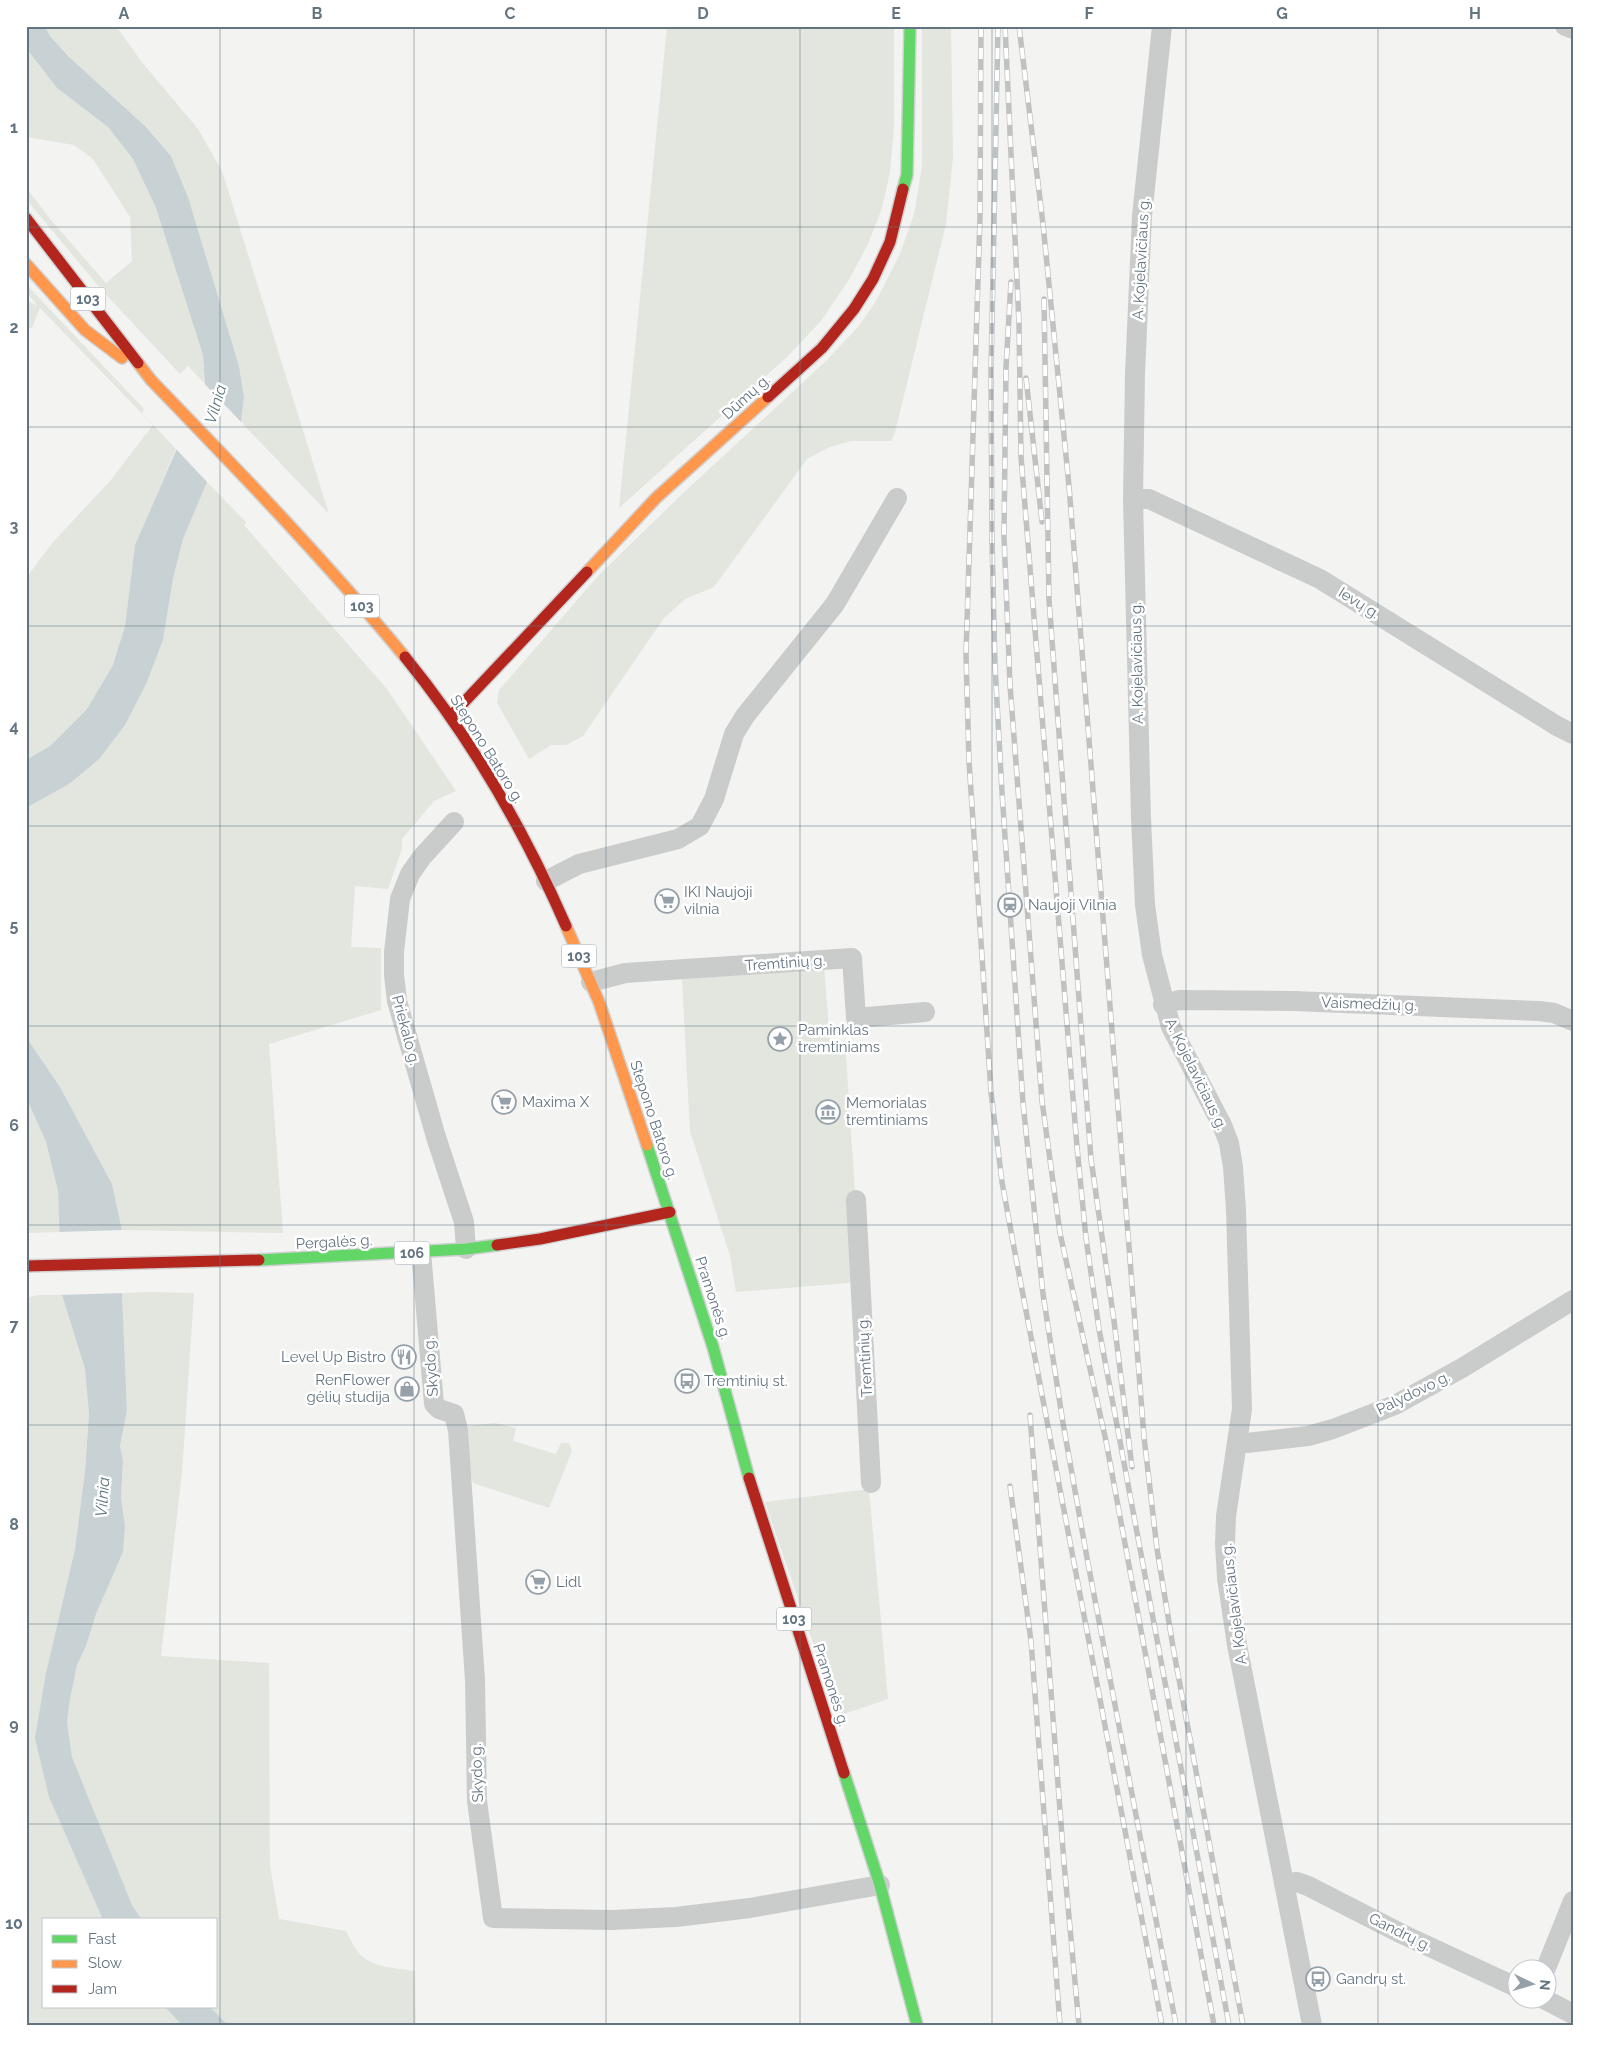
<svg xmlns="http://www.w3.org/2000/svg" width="1599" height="2051" viewBox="0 0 1599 2051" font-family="Raleway,sans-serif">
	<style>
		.green { fill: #e2e6df }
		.water { fill: #c8d1d3 }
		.pier { fill: #f3f3f1 }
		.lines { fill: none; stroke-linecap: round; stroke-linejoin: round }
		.fast-casing { stroke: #d0d1d2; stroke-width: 14 }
		.slow-casing { stroke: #d0d1d2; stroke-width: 14 }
		.jam-casing { stroke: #d0d1d2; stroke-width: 14 }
		.street { stroke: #cacccc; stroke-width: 20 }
		.fast { stroke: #63d668; stroke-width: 11 }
		.slow { stroke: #ff974d; stroke-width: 11 }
		.jam { stroke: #b3261e; stroke-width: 11 }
		.rail-casing { stroke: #c0c1c1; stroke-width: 5.5 }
		.rail { stroke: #fff; stroke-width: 4; stroke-dasharray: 11; stroke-linecap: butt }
		.grid { fill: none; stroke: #637481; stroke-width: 1; stroke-opacity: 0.55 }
		.labels { text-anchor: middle; stroke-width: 5; stroke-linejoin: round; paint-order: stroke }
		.shield { fill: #fff; stroke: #929ea7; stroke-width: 1 }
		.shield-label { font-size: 14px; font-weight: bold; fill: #637481 }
		.street-label { font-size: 15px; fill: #637481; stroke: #fff }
		.poi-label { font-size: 15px; fill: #637481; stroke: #fff; text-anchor: start }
		.water-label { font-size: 16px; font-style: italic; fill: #5f777f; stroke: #fff }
		.neatline { fill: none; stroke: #637481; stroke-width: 2 }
		.grid-label { font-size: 16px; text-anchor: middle; font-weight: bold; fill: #637481 }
	</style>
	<rect width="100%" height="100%" fill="#f3f3f1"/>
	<path class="green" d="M45 26H116L141 61 198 129 222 171 329 514 241 422 244 397 239 366 188 197 171 156 145 126 69 57 50 36Z
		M667 26H894V127L890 172 882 208 868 244 850 278 821 321 787 357 619 508Z
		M922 26H951L953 158 946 224 895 432 891 441H852L830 447 807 459 714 587 685 599 664 618 583 736 566 745H551L529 759 497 703 499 690 598 576 680 496 826 361 858 327 876 301 900 254 914 214 922 166Z
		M26 48 57 88 108 127 133 159 156 208 203 355 205 384 188 366 180 374 100 288 26 199V187L50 219 106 283 132 261 130 217 93 159 74 145 26 137Z
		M26 284 144 409 142 413 176 449 135 545 125 626 113 665 87 709 50 746 26 760V578L54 541 110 481 153 425 40 308 32 328H26V300L38 306 26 292Z
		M207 482 246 522 244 525 387 689 456 791 434 801 402 839V849L388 889 355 886 351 947 381 948V1010L269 1044 283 1233 122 1230 112 1184 60 1087 26 1037V808L69 784 147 682 163 640 173 579 183 539Z
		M824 966 830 1042 845 1041 861 1282 736 1292 730 1256 690 1131 682 979Z
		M26 1097 46 1142 58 1191 60 1232 26 1233Z
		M151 1292 194 1293 182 1472 161 1656 269 1663 270 1866 279 1919 346 1931C350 1938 353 1946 358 1952 371 1968 396 1968 415 1971L416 2025H228L210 2007H216V1920H142L132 1905 72 1757 67 1722 70 1699 77 1665 86 1646 96 1614 123 1552 125 1526 121 1498 123 1461 120 1446 127 1411 122 1293Z
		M38 1295H62L85 1369 89 1414 85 1471 75 1549 46 1673 49 1797 103 1920H44V2007H165L182 2025H26V1298Z
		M495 1423 516 1428 513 1441 556 1454 561 1443H569L572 1451 549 1508 473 1483 470 1473 468 1426Z
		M869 1489 888 1699 838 1716 765 1502Z"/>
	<path class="water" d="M26 26H45L50 36 69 57 145 126 171 156 188 197 239 366 244 397 241 422 207 482 183 539 173 579 163 640 147 682 125 725 99 759 69 784 26 808V760L50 746 87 709 113 665 125 626 135 545 205 384 203 355 156 208 133 159 108 127 57 88 26 48Z
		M26 1037 60 1087 112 1184 122 1230V1293L127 1411 120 1446 123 1461 121 1498 125 1526 123 1552 96 1614 86 1646 77 1665 70 1699 67 1722 72 1757 132 1905 142 1920H103L49 1797 35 1738 46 1673 75 1549 85 1471 89 1414 85 1369 62 1295 58 1191 46 1142 26 1097Z
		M165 2007H210L228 2025H182Z"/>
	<path class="pier" d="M202 381 243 424 209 484 174 447Z
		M124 1230V1293L60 1295 58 1232Z"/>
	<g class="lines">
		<g class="fast-casing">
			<path id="fast" d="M903 189 907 175 910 26
				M647 1145 713 1347 749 1478
				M259 1260 466 1249 497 1245
				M844 1773 880 1885 917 2025"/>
		</g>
		<g class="slow-casing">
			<path id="slow" d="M26 264 85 330 122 358
				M138 363 151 380C238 470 325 560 405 657
				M587 572 656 498 768 397
				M566 926 599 1002 647 1145"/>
		</g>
		<g class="jam-casing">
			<path id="jam" d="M26 218 138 363
				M768 397 822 348 854 309 873 279 890 242 903 189
				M405 657C471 738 524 830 566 926
				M451 716 587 572
				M497 1245 540 1239 670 1212
				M26 1266 259 1260
				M749 1478 844 1773"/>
		</g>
		<path class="street" d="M1162 26 1142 216 1135 374 1133 499 1141 818 1145 905 1152 955 1171 1027 1222 1125 1229 1143 1233 1167 1236 1210 1242 1409 1226 1516 1225 1543 1227 1578 1237 1645 1312 2025
			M1565 26 1573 29
			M1133 499H1149L1320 579 1557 726 1573 734
			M454 822 422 857 410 874 400 899 394 952V975L397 1001 436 1137 464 1222 466 1249
			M546 881 579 864 678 839 700 826 714 799 734 734 745 716 835 604 897 498
			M591 982 625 973 852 958 856 1018 925 1012
			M1163 1005 1179 1000 1294 1001 1539 1011 1554 1013 1573 1021
			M856 1200 871 1483
			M421 1252 434 1404 439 1409 454 1414 458 1430 475 1680 477 1801 493 1918 612 1920 676 1917 750 1908 880 1885
			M1238 1444 1308 1436 1333 1429 1395 1405 1462 1368 1573 1300
			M1284 1884 1297 1882 1308 1886 1402 1934 1516 1987
			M1546 1968 1573 1901
			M1542 1998 1573 2014"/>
		<use href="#fast" class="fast"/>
		<use href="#slow" class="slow"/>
		<use href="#jam" class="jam"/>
		<g class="rail-casing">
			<path id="rail" d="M981 26 980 217 966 654 969 761 991 1092 1002 1182 1015 1253 1162 2025
				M998 26 991 373 992 541 995 666 1002 792 1023 1103 1043 1294 1063 1423 1087 1558 1176 2025
				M1005 26 1019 323 1021 457 1077 1147 1086 1238 1099 1329 1229 2025
				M1019 26 1043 224 1069 486 1144 1437 1157 1549 1173 1647 1243 2025
				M1011 282 1006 367 1004 536 1010 685 1042 1101 1060 1233 1106 1441 1214 2025
				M1044 299 1049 600 1091 1159 1114 1321 1132 1467
				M1026 378 1042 522
				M1030 1415 1064 1863 1079 2025
				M1010 1486 1031 1641 1060 2025"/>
		</g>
		<use href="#rail" class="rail"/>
	</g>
	<path class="grid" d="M220 26V2025M414 26V2025M606 26V2025M800 26V2025M992 26V2025M1186 26V2025M1378 26V2025M26 227H1573M26 427H1573M26 626H1573M26 826H1573M26 1026H1573M26 1225H1573M26 1425H1573M26 1624H1573M26 1824H1573"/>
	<defs>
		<g id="supermarket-ring" transform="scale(1.25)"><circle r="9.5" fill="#fff" stroke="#95a0a8" stroke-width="1.5"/><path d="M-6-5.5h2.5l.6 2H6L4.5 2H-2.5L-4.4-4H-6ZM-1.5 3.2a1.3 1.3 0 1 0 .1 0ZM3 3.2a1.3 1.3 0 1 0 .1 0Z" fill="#95a0a8"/></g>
		<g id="station-ring" transform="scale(1.25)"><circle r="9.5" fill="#fff" stroke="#95a0a8" stroke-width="1.5"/><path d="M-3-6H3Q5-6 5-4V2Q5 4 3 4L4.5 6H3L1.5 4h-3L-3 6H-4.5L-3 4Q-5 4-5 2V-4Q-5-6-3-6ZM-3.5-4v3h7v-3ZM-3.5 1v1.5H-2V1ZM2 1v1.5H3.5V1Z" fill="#95a0a8"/></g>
		<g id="sight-ring" transform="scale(1.25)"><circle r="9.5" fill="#fff" stroke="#95a0a8" stroke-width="1.5"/><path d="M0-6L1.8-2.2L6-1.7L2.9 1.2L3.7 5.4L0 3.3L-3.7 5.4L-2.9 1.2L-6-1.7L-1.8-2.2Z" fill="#95a0a8"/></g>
		<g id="museum-ring" transform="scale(1.25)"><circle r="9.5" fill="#fff" stroke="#95a0a8" stroke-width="1.5"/><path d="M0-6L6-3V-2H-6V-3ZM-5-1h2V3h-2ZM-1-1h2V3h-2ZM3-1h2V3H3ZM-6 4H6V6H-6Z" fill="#95a0a8"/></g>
		<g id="restaurant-ring" transform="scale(1.25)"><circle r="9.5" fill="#fff" stroke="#95a0a8" stroke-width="1.5"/><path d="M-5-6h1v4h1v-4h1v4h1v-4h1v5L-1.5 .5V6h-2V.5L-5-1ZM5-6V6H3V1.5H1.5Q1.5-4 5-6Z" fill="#95a0a8"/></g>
		<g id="bus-ring" transform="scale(1.25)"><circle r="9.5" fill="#fff" stroke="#95a0a8" stroke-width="1.5"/><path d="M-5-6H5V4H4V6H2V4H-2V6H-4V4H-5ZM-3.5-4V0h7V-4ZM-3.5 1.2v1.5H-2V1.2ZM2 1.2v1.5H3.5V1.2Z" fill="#95a0a8"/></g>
		<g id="shop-ring" transform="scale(1.25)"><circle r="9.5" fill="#fff" stroke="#95a0a8" stroke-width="1.5"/><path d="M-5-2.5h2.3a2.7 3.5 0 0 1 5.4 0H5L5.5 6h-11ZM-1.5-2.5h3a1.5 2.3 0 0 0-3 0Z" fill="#95a0a8"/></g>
	</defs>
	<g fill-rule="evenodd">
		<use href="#supermarket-ring" x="667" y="901"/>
		<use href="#station-ring" x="1010" y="905"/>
		<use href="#sight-ring" x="780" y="1039"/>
		<use href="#supermarket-ring" x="504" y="1102"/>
		<use href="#museum-ring" x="828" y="1112"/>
		<use href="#restaurant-ring" x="404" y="1357"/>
		<use href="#bus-ring" x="687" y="1381"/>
		<use href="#shop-ring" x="407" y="1389"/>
		<use href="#supermarket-ring" x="538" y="1582"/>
		<use href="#bus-ring" x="1318" y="1979"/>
	</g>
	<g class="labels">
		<g class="shield">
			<rect x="70.5" y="287.5" width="35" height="23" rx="4"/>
			<rect x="344.5" y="594.5" width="35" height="23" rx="4"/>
			<rect x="561.5" y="944.5" width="35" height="23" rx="4"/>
			<rect x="394.5" y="1241.5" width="35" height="23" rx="4"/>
			<rect x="776.5" y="1607.5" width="35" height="23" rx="4"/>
		</g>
		<g class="shield-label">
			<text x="88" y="304">103</text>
			<text x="362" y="611">103</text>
			<text x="579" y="961">103</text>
			<text x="412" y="1258">106</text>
			<text x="794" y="1624">103</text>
		</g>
		<g class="street-label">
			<text transform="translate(1141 259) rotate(-87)" y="5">A. Kojelavičiaus g.</text>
			<text transform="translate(746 397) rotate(-42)" y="5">Dūmų g.</text>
			<text transform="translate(1359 603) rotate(32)" y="5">Ievų g.</text>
			<text transform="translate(1137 663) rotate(-91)" y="5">A. Kojelavičiaus g.</text>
			<text transform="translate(487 749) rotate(58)" y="5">Stepono Batoro g.</text>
			<text transform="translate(785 963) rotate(-4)" y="5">Tremtinių g.</text>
			<text transform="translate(1369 1004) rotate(2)" y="5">Vaismedžių g.</text>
			<text transform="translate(406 1030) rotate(75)" y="5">Priekalo g.</text>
			<text transform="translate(1196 1074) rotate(64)" y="5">A. Kojelavičiaus g.</text>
			<text transform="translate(654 1120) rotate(72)" y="5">Stepono Batoro g.</text>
			<text transform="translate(334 1242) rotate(-3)" y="5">Pergalės g.</text>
			<text transform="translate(713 1298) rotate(72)" y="5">Pramonės g.</text>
			<text transform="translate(865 1357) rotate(-93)" y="5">Tremtinių g.</text>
			<text transform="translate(431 1367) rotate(-94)" y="5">Skydo g.</text>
			<text transform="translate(1413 1393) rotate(-26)" y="5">Palydovo g.</text>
			<text transform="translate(1234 1604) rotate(-97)" y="5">A. Kojelavičiaus g.</text>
			<text transform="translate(831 1685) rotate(72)" y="5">Pramonės g.</text>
			<text transform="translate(477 1773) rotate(-92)" y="5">Skydo g.</text>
			<text transform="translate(1400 1932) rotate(26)" y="5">Gandrų g.</text>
		</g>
		<g class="poi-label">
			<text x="684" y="897">IKI Naujoji<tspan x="684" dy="17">vilnia</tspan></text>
			<text x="1028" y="910">Naujoji Vilnia</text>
			<text x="798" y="1035">Paminklas<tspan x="798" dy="17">tremtiniams</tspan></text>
			<text x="522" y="1107">Maxima X</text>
			<text x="846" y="1108">Memorialas<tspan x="846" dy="17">tremtiniams</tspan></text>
			<text x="386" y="1362" text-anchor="end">Level Up Bistro</text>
			<text x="390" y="1385" text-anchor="end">RenFlower<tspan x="390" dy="17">gėlių studija</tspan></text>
			<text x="704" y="1386">Tremtinių st.</text>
			<text x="556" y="1587">Lidl</text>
			<text x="1336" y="1984">Gandrų st.</text>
		</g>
		<g class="water-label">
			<text transform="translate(215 404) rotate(-73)" y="6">Vilnia</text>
			<text transform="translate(102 1497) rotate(-86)" y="6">Vilnia</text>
		</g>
	</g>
	<rect width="1599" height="2051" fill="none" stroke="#ffffff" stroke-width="55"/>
	<rect x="42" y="1918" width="175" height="90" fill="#ffffff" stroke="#c1c7cd"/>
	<rect x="52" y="1935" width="25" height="8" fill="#63d668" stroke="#c1c7cd"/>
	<text x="88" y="1944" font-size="15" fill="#637481">Fast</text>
	<rect x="52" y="1960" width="25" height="8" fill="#ff974d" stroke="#c1c7cd"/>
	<text x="88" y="1968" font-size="15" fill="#637481">Slow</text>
	<rect x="52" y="1985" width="25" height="8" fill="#b3261e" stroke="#c1c7cd"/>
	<text x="88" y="1994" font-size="15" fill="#637481">Jam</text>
	<g transform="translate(1532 1984) rotate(95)"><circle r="24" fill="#ffffff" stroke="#c1c7cd"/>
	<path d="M0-4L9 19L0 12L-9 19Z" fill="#95a0a8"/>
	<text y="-8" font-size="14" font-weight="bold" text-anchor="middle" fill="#637481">N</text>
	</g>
	<rect x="28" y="28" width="1544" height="1996" class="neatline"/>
	<g class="grid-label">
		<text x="124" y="19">A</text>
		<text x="317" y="19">B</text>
		<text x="510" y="19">C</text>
		<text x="703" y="19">D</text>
		<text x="896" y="19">E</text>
		<text x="1089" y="19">F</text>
		<text x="1282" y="19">G</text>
		<text x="1475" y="19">H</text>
		<text x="14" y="133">1</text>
		<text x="14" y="333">2</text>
		<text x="14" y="532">3</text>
		<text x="14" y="732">4</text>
		<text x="14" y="931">5</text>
		<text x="14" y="1131">6</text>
		<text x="14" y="1331">7</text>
		<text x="14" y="1530">8</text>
		<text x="14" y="1730">9</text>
		<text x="14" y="1929">10</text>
	</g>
</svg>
